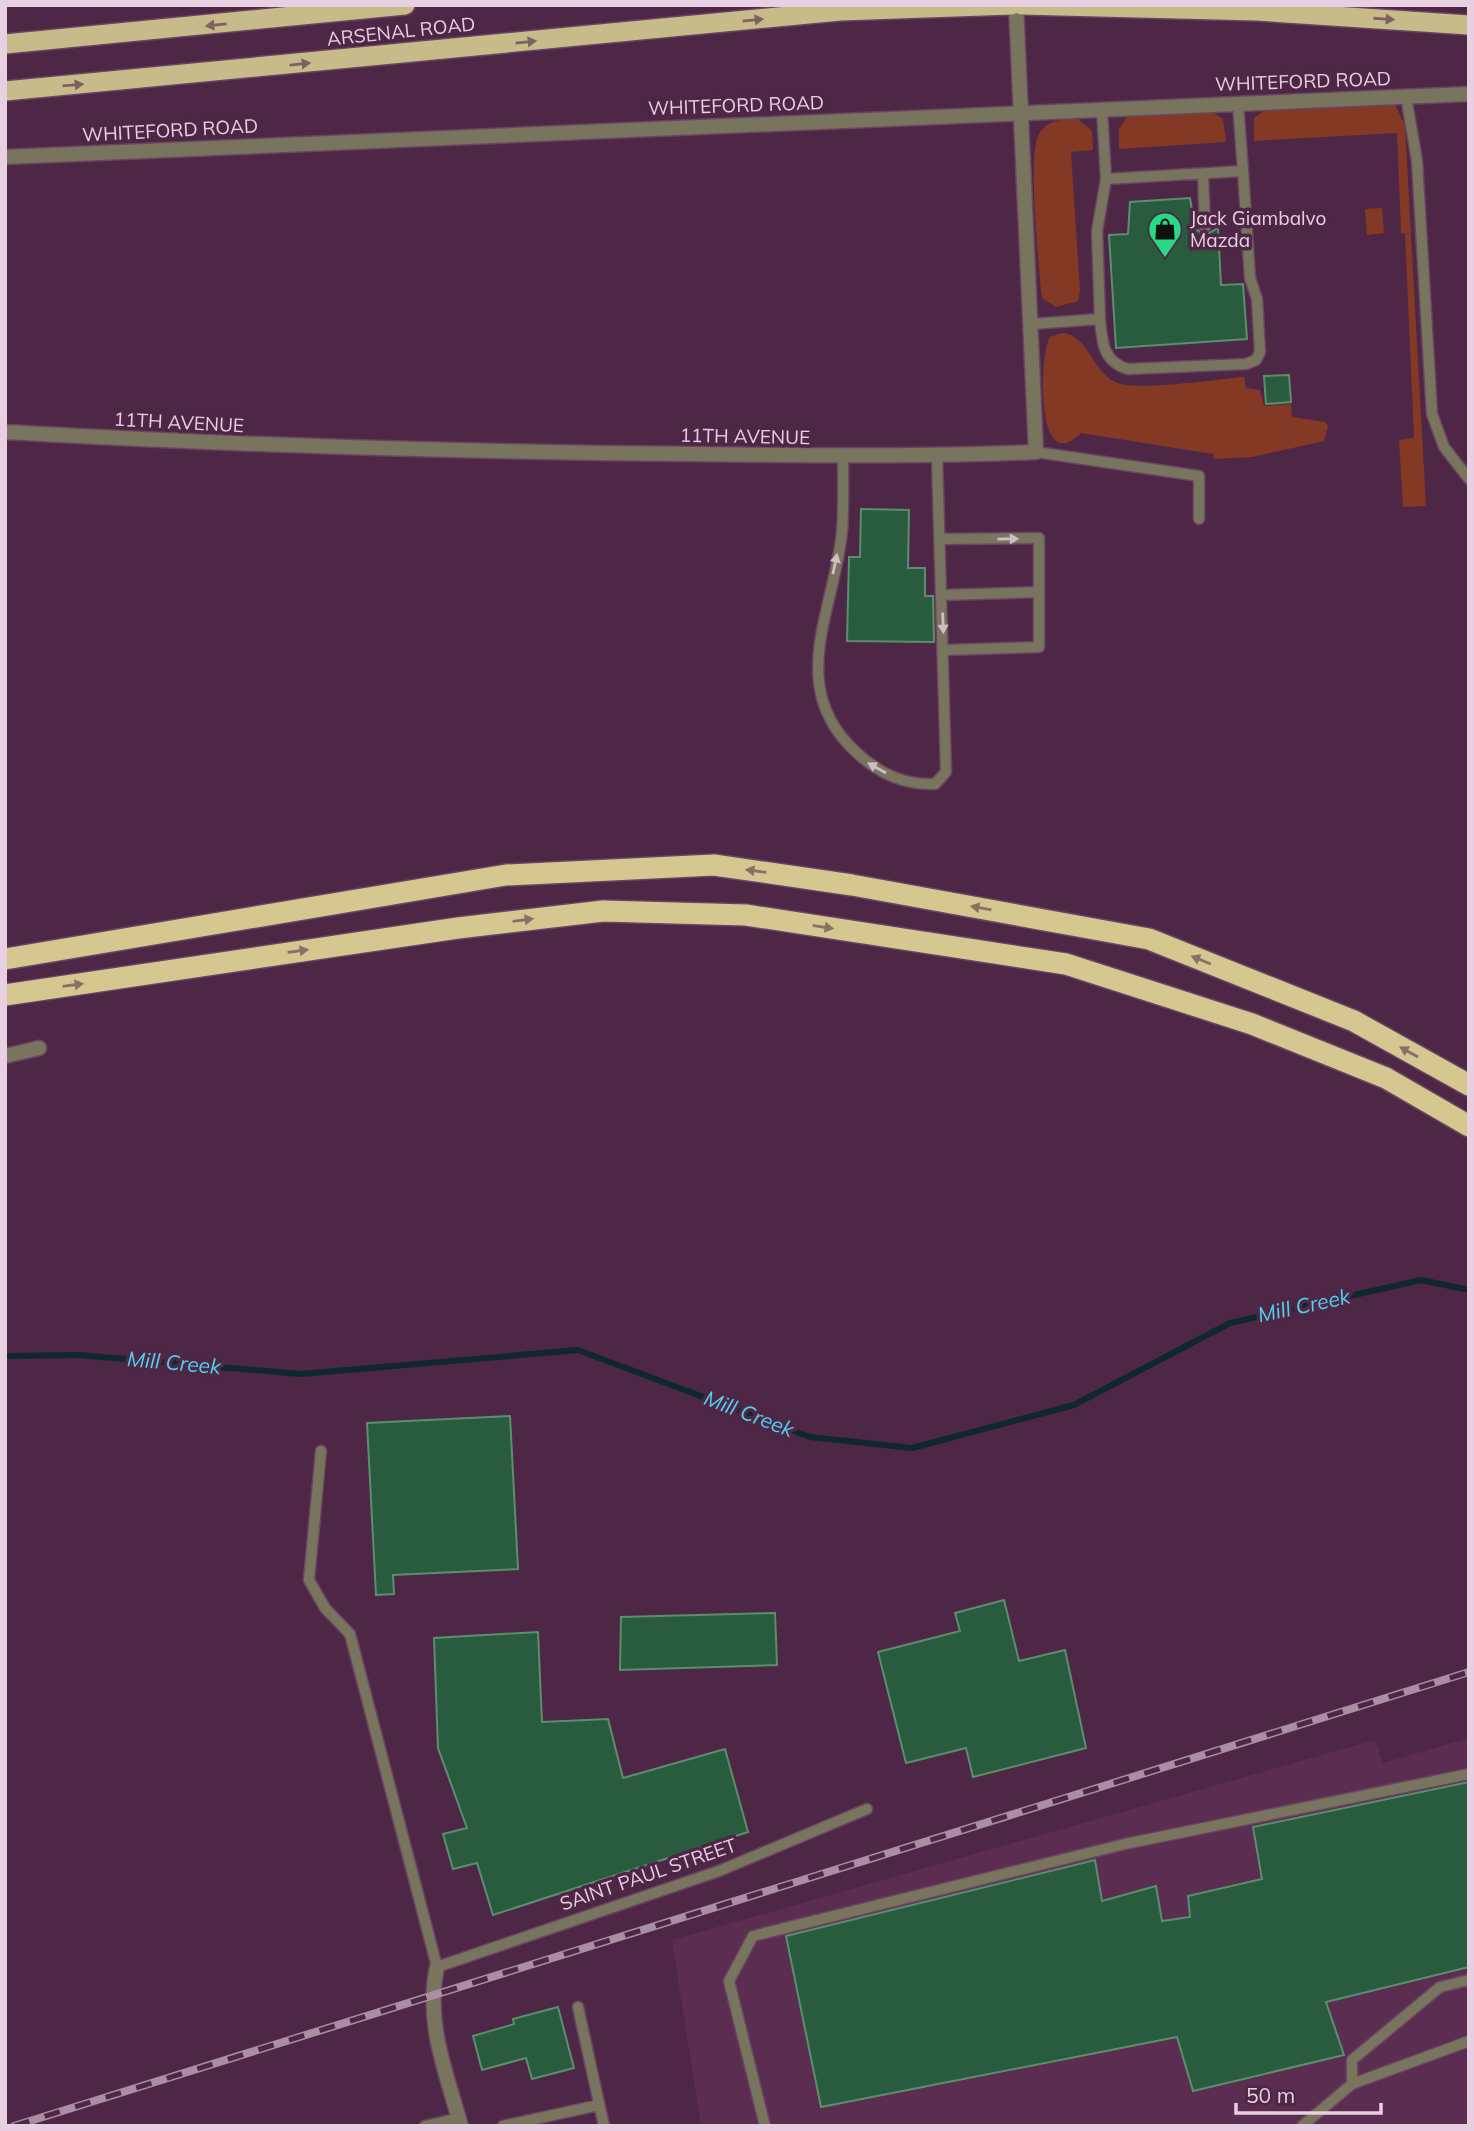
<svg xmlns="http://www.w3.org/2000/svg" width="1474" height="2131" viewBox="0 0 1474 2131" font-family="Mulish,sans-serif">
	<style>
		.built { fill: #5b2d51 }
		.green { fill: #843925 }
		.lines { fill: none; stroke-linecap: round; stroke-linejoin: round }
		.stream { stroke: #0e282e; stroke-width: 6 }
		.building { fill: #295b3e; stroke: #5b8e6e; stroke-width: 2 }
		.service-casing { stroke: #6a4562; stroke-width: 13 }
		.minor-casing { stroke: #6a4562; stroke-width: 17 }
		.trunk-casing { stroke: #6a4562; stroke-width: 22 }
		.motorway-casing { stroke: #6a4562; stroke-width: 24 }
		.service { stroke: #79745e; stroke-width: 10 }
		.minor { stroke: #79745e; stroke-width: 14 }
		.trunk { stroke: #c7bb89; stroke-width: 19 }
		.motorway { stroke: #d4c790; stroke-width: 21 }
		.rail-casing { stroke: #ab8da4; stroke-width: 8 }
		.rail { stroke: #4e2746; stroke-width: 5; stroke-dasharray: 16; stroke-linecap: butt }
		.oneway { fill: #7e6261 }
		.oneway2 { fill: #d2bdc7 }
		.oneway3 { fill: #8a6f67 }
		.labels { text-anchor: middle; stroke-width: 7; stroke-linejoin: round; paint-order: stroke }
		.street-label { font-size: 19px; fill: #e8cfe1; stroke: #4e2746 }
		.poi-label { font-size: 19px; fill: #e8cfe1; stroke: #4e2746; text-anchor: start }
		.water-label { font-size: 21px; font-style: italic; fill: #50d1ef; stroke: #4e2746 }
	</style>
	<rect width="100%" height="100%" fill="#4e2746"/>
	<path class="built" d="M1469 1738V2126H701L672 1940 1375 1740 1383 1763Z"/>
	<path class="green" d="M1394 102 1405 126 1426 506 1403 507 1399 440 1414 438 1405 233H1401L1397 133 1254 141V118L1267 109Z
		M1211 111 1223 119 1226 142 1119 149V129L1127 117Z
		M1077 118 1092 131 1093 150 1071 152 1080 291 1078 301 1056 307 1043 299 1041 291C1039 263 1027 154 1039 134 1047 120 1063 119 1077 118Z
		M1382 208 1384 233 1367 235 1365 209Z
		M1062 333C1088 334 1091 370 1115 382 1135 392 1218 379 1244 377L1246 388 1260 390 1264 406 1291 404 1292 417 1325 422 1328 426 1324 441 1252 457 1214 459 1213 454 1081 433C1034 480 1040 350 1050 337Z"/>
	<g class="lines">
		<path class="stream" d="M5 1356 79 1355 301 1374 578 1350 810 1437 912 1448 1074 1405 1230 1323 1421 1280 1469 1290"/>
	</g>
	<path class="building" d="M1190 198 1195 229 1206 235 1218 228 1221 285 1243 284 1247 339 1116 348 1109 235 1128 234 1130 202Z
		M1289 375 1291 402 1266 404 1264 376Z
		M861 509 909 510 908 568H925V596H933L934 642 847 641 849 557H860Z
		M510 1416 518 1569 393 1575 394 1594 376 1595 367 1423Z
		M1004 1600 1019 1661 1065 1650 1086 1748 973 1777 966 1748 906 1763 878 1652 960 1631 955 1613Z
		M775 1613 777 1665 620 1670 621 1617Z
		M538 1632 542 1722 608 1719 623 1778 725 1749 748 1832 493 1915 477 1863 453 1869 443 1834 467 1828 438 1748 434 1638Z
		M1469 1782V1967L1326 2002 1344 2055 1193 2091 1177 2037 821 2107 786 1936 1095 1860 1102 1901 1156 1886 1162 1921 1190 1917 1188 1896 1262 1879 1253 1827Z
		M558 2007 574 2068 532 2079 526 2058 482 2070 473 2036 514 2024 513 2019Z"/>
	<g class="lines">
		<g class="service-casing">
			<path id="service" d="M1406 96 1417 161 1432 414 1444 447 1469 479
				M1203 174 1205 227
				M1106 179 1243 171 1238 104
				M1100 319C1102 342 1103 362 1128 369L1246 364 1256 360 1260 352 1257 299 1250 278 1243 171
				M1031 324 1100 319 1097 231 1106 179 1102 109
				M1036 452 1199 476V519
				M843 456C843 481 844 506 842 531 835 610 784 687 857 753 880 774 904 785 935 784L946 772 937 457
				M940 539 1039 538V647L944 650
				M942 595 1039 592
				M321 1451 309 1580 325 1608 350 1634 437 1967 719 1871 867 1809
				M578 2007 604 2126
				M1352 2084V2060L1440 1987 1469 1980
				M425 2126 459 2118
				M503 2126 599 2105
				M765 2126 729 1981 753 1936 1125 1844 1469 1774
				M1302 2126 1352 2084 1469 2041"/>
		</g>
		<g class="minor-casing">
			<path id="minor" d="M5 157 1469 94
				M5 432C234 445 463 452 693 454 807 455 922 457 1036 452L1016 5
				M5 1056 39 1048
				M437 1967C425 2022 446 2072 461 2126"/>
		</g>
		<g class="trunk-casing">
			<path id="trunk" d="M1022 5 1257 11 1469 25
				M5 44 405 5
				M5 91 840 11 1011 5"/>
		</g>
		<g class="motorway-casing">
			<path id="motorway" d="M5 959 506 875 714 865 852 885 1149 939 1354 1021 1469 1085
				M5 995 458 928 603 911 746 915 1066 964 1252 1024 1386 1078 1469 1126"/>
		</g>
		<use href="#service" class="service"/>
		<use href="#minor" class="minor"/>
		<use href="#trunk" class="trunk"/>
		<use href="#motorway" class="motorway"/>
		<g class="rail-casing">
			<path id="rail" d="M14 2126 1469 1672"/>
		</g>
		<use href="#rail" class="rail"/>
	</g>
	<defs><path id="oneway-solid" d="M-6-.8H1V-3.2L6.5 0L1 3.2V.8H-6Z" transform="scale(1.75)"/></defs>
	<g class="oneway">
		<use href="#oneway-solid" transform="translate(1384 19) rotate(4)"/>
		<use href="#oneway-solid" transform="translate(753 20) rotate(-6)"/>
		<use href="#oneway-solid" transform="translate(216 25) rotate(174)"/>
		<use href="#oneway-solid" transform="translate(526 42) rotate(-6)"/>
		<use href="#oneway-solid" transform="translate(300 64) rotate(-6)"/>
		<use href="#oneway-solid" transform="translate(73 85) rotate(-5)"/>
	</g>
	<g class="oneway2">
		<use href="#oneway-solid" transform="translate(1008 539) rotate(-1)"/>
		<use href="#oneway-solid" transform="translate(835 564) rotate(-78)"/>
		<use href="#oneway-solid" transform="translate(943 623) rotate(88)"/>
		<use href="#oneway-solid" transform="translate(877 768) rotate(-151)"/>
	</g>
	<g class="oneway3">
		<use href="#oneway-solid" transform="translate(756 871) rotate(-172)"/>
		<use href="#oneway-solid" transform="translate(981 908) rotate(-170)"/>
		<use href="#oneway-solid" transform="translate(523 920) rotate(-7)"/>
		<use href="#oneway-solid" transform="translate(823 927) rotate(9)"/>
		<use href="#oneway-solid" transform="translate(298 951) rotate(-8)"/>
		<use href="#oneway-solid" transform="translate(1201 960) rotate(-158)"/>
		<use href="#oneway-solid" transform="translate(73 985) rotate(-8)"/>
		<use href="#oneway-solid" transform="translate(1409 1052) rotate(-151)"/>
	</g>
	<defs>
		<g id="shop-pin" transform="scale(1.75)"><path d="M0 17L-7.5 6A9.5 9.5 0 1 1 7.5 6Z" fill="#29d885" stroke="#4e2746"/><path d="M-5-2.5h2.3a2.7 3.5 0 0 1 5.4 0H5L5.5 6h-11ZM-1.5-2.5h3a1.5 2.3 0 0 0-3 0Z" fill="#111"/></g>
	</defs>
	<g fill-rule="evenodd">
		<use href="#shop-pin" x="1165" y="229"/>
	</g>
	<g class="labels">
		<g class="street-label">
			<text transform="translate(401 31) rotate(-6)" y="7">ARSENAL ROAD</text>
			<text transform="translate(1303 81) rotate(-2)" y="7">WHITEFORD ROAD</text>
			<text transform="translate(736 105) rotate(-2)" y="7">WHITEFORD ROAD</text>
			<text transform="translate(170 130) rotate(-3)" y="7">WHITEFORD ROAD</text>
			<text transform="translate(179 422) rotate(3)" y="7">11TH AVENUE</text>
			<text transform="translate(745 436) rotate(1)" y="7">11TH AVENUE</text>
			<text transform="translate(648 1874) rotate(-19)" y="7">SAINT PAUL STREET</text>
		</g>
		<g class="poi-label">
			<text x="1190" y="225">Jack Giambalvo<tspan x="1190" dy="22">Mazda</tspan></text>
		</g>
		<g class="water-label">
			<text transform="translate(1304 1306) rotate(-12)" y="7">Mill Creek</text>
			<text transform="translate(174 1363) rotate(5)" y="7">Mill Creek</text>
			<text transform="translate(749 1414) rotate(21)" y="7">Mill Creek</text>
		</g>
	</g>
	<rect width="1474" height="2131" fill="none" stroke="#e8cfe1" stroke-width="14"/>
	<path d="M1236 2103v10h145v-10" fill="none" stroke="#e8cfe1" stroke-width="3.5"/>
	<text x="1246" y="2103" font-size="21" fill="#e8cfe1" stroke="#4e2746" stroke-width="5" paint-order="stroke">50 m</text>
</svg>
